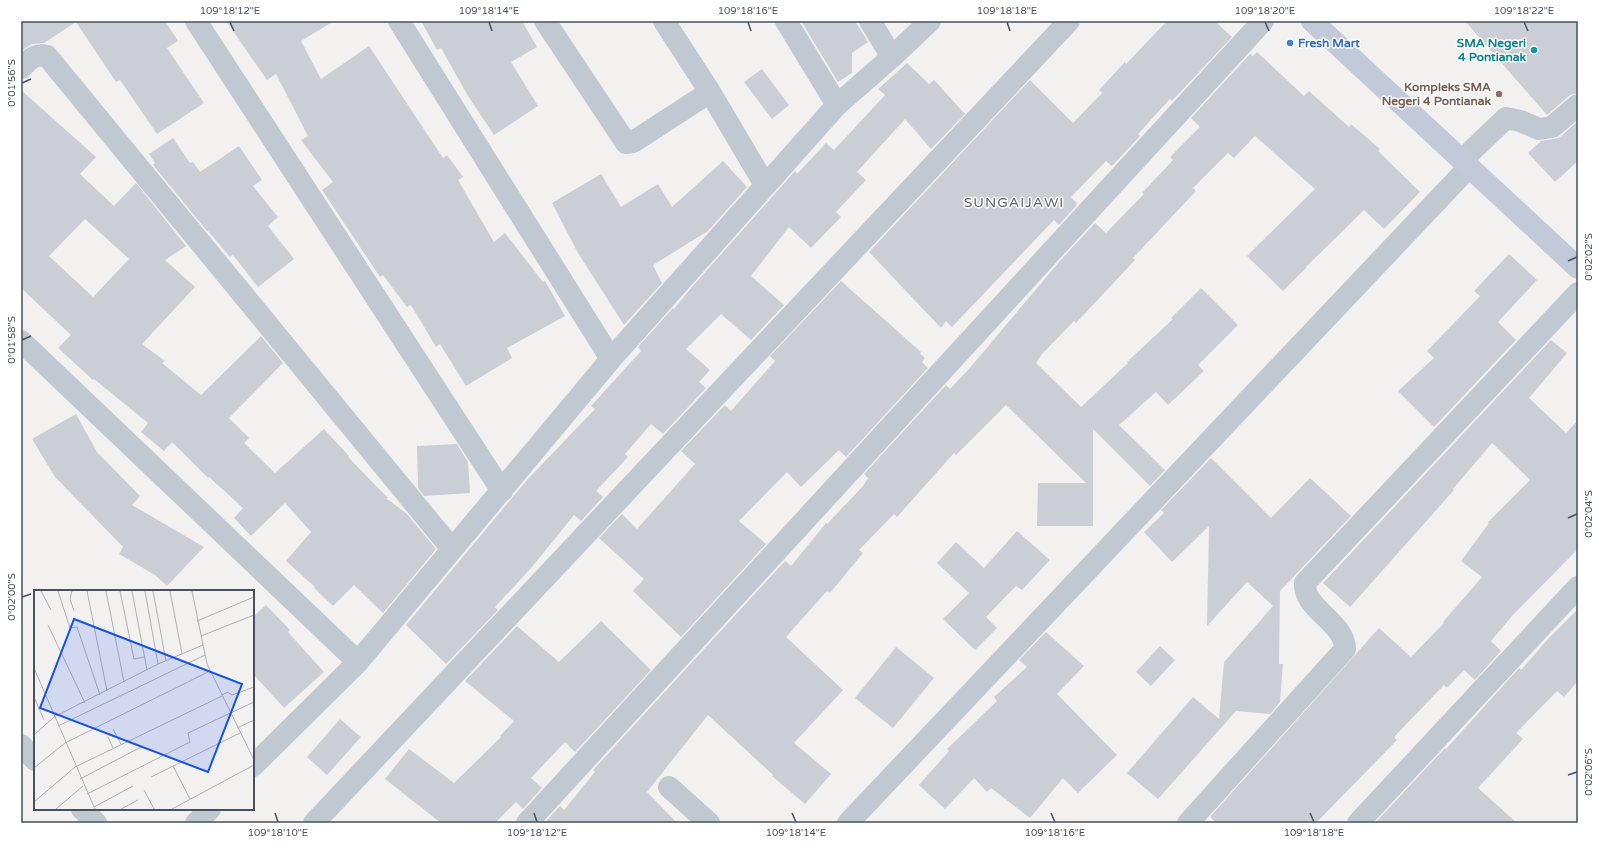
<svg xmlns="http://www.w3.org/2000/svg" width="1599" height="844" viewBox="0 0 1599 844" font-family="'Varela Round',sans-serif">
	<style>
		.building { fill: #ccced6; fill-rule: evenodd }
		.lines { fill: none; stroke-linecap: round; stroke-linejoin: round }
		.street { stroke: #c0c8d2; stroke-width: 22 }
		.secondary { stroke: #c2cad9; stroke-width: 22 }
		.ticks { fill: none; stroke: #47505f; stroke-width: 1.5 }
		.shop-dot { fill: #3f7fe0; stroke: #fff; stroke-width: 1.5 }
		.culture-dot { fill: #0f9aa8; stroke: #fff; stroke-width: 1.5 }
		.education-dot { fill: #8d6e63; stroke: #fff; stroke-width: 1.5 }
		.labels { text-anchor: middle; stroke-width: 3; stroke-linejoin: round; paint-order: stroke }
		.shop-label { font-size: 12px; font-weight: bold; fill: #366cbe; stroke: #fff; text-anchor: start }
		.culture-label { font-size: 12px; font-weight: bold; fill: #0d838f; stroke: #fff; text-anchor: end }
		.education-label { font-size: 12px; font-weight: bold; fill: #785e54; stroke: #fff; text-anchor: end }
		.quarter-label { font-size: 14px; letter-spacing: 1px; fill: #5c5f65; stroke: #fff }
		.inset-road { fill: none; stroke: #aeb0b6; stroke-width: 1 }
		.view { fill: #1252ea; fill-opacity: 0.15; stroke: #1252ea; stroke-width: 2 }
		.inset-edge { fill: none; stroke: #47505f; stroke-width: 2 }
		.neatline { fill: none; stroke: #47505f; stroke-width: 1.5 }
		.ticks-label { font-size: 10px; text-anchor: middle; fill: #47505f }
	</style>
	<rect width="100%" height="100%" fill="#f3f0f0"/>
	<path class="building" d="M21 21H165L178 41 167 48 204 103 157 134 120 80 116 82 76 22 44 43 32 44 21 51Z
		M226 21H334L301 41 321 79 369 46 443 158 447 155 463 177 458 180 494 242 505 233 543 282 545 281 565 316 507 348 512 358 466 386 440 344 436 347 411 305 407 307 383 275 380 277 322 190 333 182 301 140 308 136 276 74 267 80Z
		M421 21H522L537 47 511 62 538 106 494 135 468 96 441 48 437 50Z
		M801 21H855L868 42 852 53V73L838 82Z
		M1167 21H1215L1232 37 1172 101 1170 99 1138 134 1140 136 1112 166 1106 161 1071 197 1077 203 1076 204 1077 205 1059 225 1054 220 952 327 946 321 941 328 869 252 1030 80 1073 123 1102 93 1099 90 1125 62 1126 64Z
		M1465 21H1578V93L1570 95 1547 115Z
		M1257 52 1304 96 1309 91 1349 127 1351 124 1380 149 1378 151 1420 192 1384 229 1364 210 1306 267V268L1283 291 1247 256 1315 189 1255 136 1234 158 1228 153 1193 188 1196 191 1133 258 1135 260 1076 323 1074 321 1042 354 1036 363 1081 407 1128 363 1127 362 1173 319 1171 318 1201 288 1238 325 1198 365 1204 371 1168 405 1156 392 1119 425 1165 470 1150 486 1093 429V526H1037L1038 483H1086L1006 405 956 455 954 453 897 517 894 514 859 550 863 553 830 593 827 591 786 637 843 690 794 743 831 774 805 804 772 776 773 775 708 715 647 792 677 823H544L560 806 564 810 595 772 593 770 785 561 791 566 826 523 827 524 863 486 868 478 864 474 946 385 950 389 969 369 1059 262 1095 223 1106 233 1144 194 1142 193 1173 160 1170 157 1200 127 1191 118 1250 54 1253 56Z
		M907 63 929 84 934 80 965 114 931 149 905 119 857 172 866 180 836 212 841 217 811 248 789 227 751 276 784 305 751 340 721 314 686 349 710 370 699 382 706 388 663 434 651 424 625 454 628 457 596 491 603 497 581 521 574 515 532 567 495 607 498 610 446 664 406 625 527 480 595 409 591 406 641 351 638 347 673 308 674 309 691 288 795 171 797 174 826 143 834 150 885 95 878 89Z
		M762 69 789 105 772 119 744 82Z
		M21 90 96 157 80 174 114 206 136 183 186 246 165 260 195 287 142 344 165 361 162 363 201 395 261 336 283 363 229 418 249 438 244 443 275 473 324 429 349 456 348 457 388 498H386L407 514 436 549 383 613 354 585 333 606 314 588 315 587 286 561 311 532 285 503 251 536 234 518 243 508 209 477 208 478 172 442 164 451 141 432 148 423 94 379 93 380 58 348 71 335 21 288ZM85 219 129 259 93 297 49 256Z
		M1578 121V161L1555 182 1528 153 1541 141 1554 139 1560 137Z
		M173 138 190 163 193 162 200 172 239 146 262 180 253 186 278 217 268 226 294 259 258 287 233 255 230 257 208 231H207L153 165 155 163 149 154Z
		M723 161 747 187 708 231 653 265 662 283 624 325 578 253 552 203 601 174 621 207 658 184 672 207Z
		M1509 254 1537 280 1498 322 1516 340 1434 427 1398 391 1434 358 1427 351 1480 296 1474 291Z
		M841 281 921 352 920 354 925 358 922 362 928 368 846 457 839 450 801 487 787 472 739 521 766 544 681 637 633 591 644 579 599 538 622 514 637 529 695 464 681 451 725 405 731 411 775 361 770 356Z
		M1551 340 1567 353 1529 398 1566 433 1578 420V549L1512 616 1491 641 1501 651 1475 680 1464 670 1447 688 1444 685 1394 737 1397 740 1316 823H1217L1210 817 1379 628 1411 657 1444 623 1443 622 1482 577 1461 561 1489 523 1488 522 1530 480 1492 443 1453 489 1454 490 1350 607 1323 583Z
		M76 414 97 452 140 496 132 505 204 547 167 586 155 575 119 554 123 547 55 477 32 439Z
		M457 444 468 462 470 493 424 496 418 488 417 446Z
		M1211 458 1271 518 1310 478 1351 516 1280 591 1279 664H1283L1280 702 1270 714 1236 711 1158 799 1127 773 1193 697 1219 719 1224 662 1273 606 1247 582 1207 626 1209 526 1172 562 1144 532 1164 513 1161 510Z
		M1017 531 1050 560 1022 590 1016 586 986 617 997 628 975 650 943 619 969 593 937 563 956 542 984 568Z
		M266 605 290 630 288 632 324 672 284 708 253 674V617Z
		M1578 609V681L1564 697 1557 691 1516 733 1523 739 1478 788 1517 823H1375L1445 748 1446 749 1519 668 1521 670 1548 639Z
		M601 621 651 670 575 752 565 742 531 778 542 788 523 809 516 802 495 823H441L385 779 409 749 454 783 501 737 500 736 514 721 465 681 517 626 559 662Z
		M1046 632 1084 666 1057 694 1117 755 1078 793 1063 778 1030 818 991 788 987 792 974 778 945 809 919 785 949 751 947 749 997 701 994 697 1027 667 1019 660Z
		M1160 646 1175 660 1151 686 1136 672Z
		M896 647 934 678 893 728 855 698Z
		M340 719 361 737 327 775 307 757Z"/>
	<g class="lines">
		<path class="street" d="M196 21 502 491
			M399 21 611 359
			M545 21 626 143 633 142 710 92
			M664 21 710 92 765 185
			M786 21 837 105
			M870 21 892 57
			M21 68C29 60 35 53 47 56L452 549
			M1462 160 1506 118 1520 121 1539 129 1552 127 1578 105
			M21 341 358 662
			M21 745 35 760
			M253 766 358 662 611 359 837 105 892 57 930 21
			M669 787 709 823
			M82 809 96 823
			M196 823 210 809
			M314 823 1069 21
			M527 823 1263 21
			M848 823 1469 167
			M1188 823 1345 649C1345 622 1303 609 1305 583L1578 293
			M1358 823 1578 587"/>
		<path class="secondary" d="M1312 21 1578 268"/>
	</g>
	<path class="ticks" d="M230 22 234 31M489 22 492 31M748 22 751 31M1007 22 1010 31M1265 22 1269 31M1524 22 1528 31M22 83 31 79M1568 261 1577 257M22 340 31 336M1568 518 1577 514M22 597 31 594M1568 775 1577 772M275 813 278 822M534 813 537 822M792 813 796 822M1051 813 1055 822M1310 813 1314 822"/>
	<circle class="shop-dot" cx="1290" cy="43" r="4"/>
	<circle class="culture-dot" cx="1534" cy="50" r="4"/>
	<circle class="education-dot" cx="1499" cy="94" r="4"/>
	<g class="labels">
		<g class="shop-label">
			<text x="1298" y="47">Fresh Mart</text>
		</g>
		<g class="culture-label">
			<text x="1526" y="47">SMA Negeri<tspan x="1526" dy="14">4 Pontianak</tspan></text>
		</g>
		<g class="education-label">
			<text x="1491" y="91">Kompleks SMA<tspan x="1491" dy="14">Negeri 4 Pontianak</tspan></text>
		</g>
		<g class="quarter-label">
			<text x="1014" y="207">SUNGAIJAWI</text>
		</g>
	</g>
	<g transform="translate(34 590)">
		<rect width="220" height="220" fill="#f3f0f0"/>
		<path class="inset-road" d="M7 1 17 20M24 1 36 38 43 37 66 105M38 1 36 9 40 21M53 1 73 101M72 1 90 92M86 1 100 69 111 67M98 1 113 80M111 1 124 74M119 1 132 71M136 1 148 64M158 1 173 74 220 170M163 31 220 7M14 35 51 113M167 46 220 25M0 78 61 219M188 105 194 102 198 105 220 97M0 107 10 130M24 136 171 65M203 138 220 130M79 139 87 154M0 145 20 127 124 74 169 55M74 147 79 158M139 176 156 209M0 178 31 153 176 81M117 187 206 143M46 189 109 156M110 200 120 219M53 204 156 152 154 143 220 112M0 212 41 177 188 106M60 217 99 196M22 219 49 196M87 219 104 210M138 219 220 175"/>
		<path class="view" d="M40 29 208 94 174 182 6 118Z"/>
		<rect width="220" height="220" class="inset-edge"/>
	</g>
	<rect width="1599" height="844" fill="none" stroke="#ffffff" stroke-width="44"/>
	<rect x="22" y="22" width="1555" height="800" class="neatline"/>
	<g class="ticks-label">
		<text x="230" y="14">109°18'12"E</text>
		<text x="489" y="14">109°18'14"E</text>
		<text x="748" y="14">109°18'16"E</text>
		<text x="1007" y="14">109°18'18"E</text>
		<text x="1265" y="14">109°18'20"E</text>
		<text x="1524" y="14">109°18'22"E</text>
		<text transform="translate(11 83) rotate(-90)" y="4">0°01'56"S</text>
		<text transform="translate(1588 257) rotate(-90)" y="4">0°02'02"S</text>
		<text transform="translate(11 340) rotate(-90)" y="4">0°01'58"S</text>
		<text transform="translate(1588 514) rotate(-90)" y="4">0°02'04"S</text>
		<text transform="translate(11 597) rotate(-90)" y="4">0°02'00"S</text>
		<text transform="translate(1588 772) rotate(-90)" y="4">0°02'06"S</text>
		<text x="278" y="836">109°18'10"E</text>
		<text x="537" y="836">109°18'12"E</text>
		<text x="796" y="836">109°18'14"E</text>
		<text x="1055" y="836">109°18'16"E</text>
		<text x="1314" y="836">109°18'18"E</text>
	</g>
</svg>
